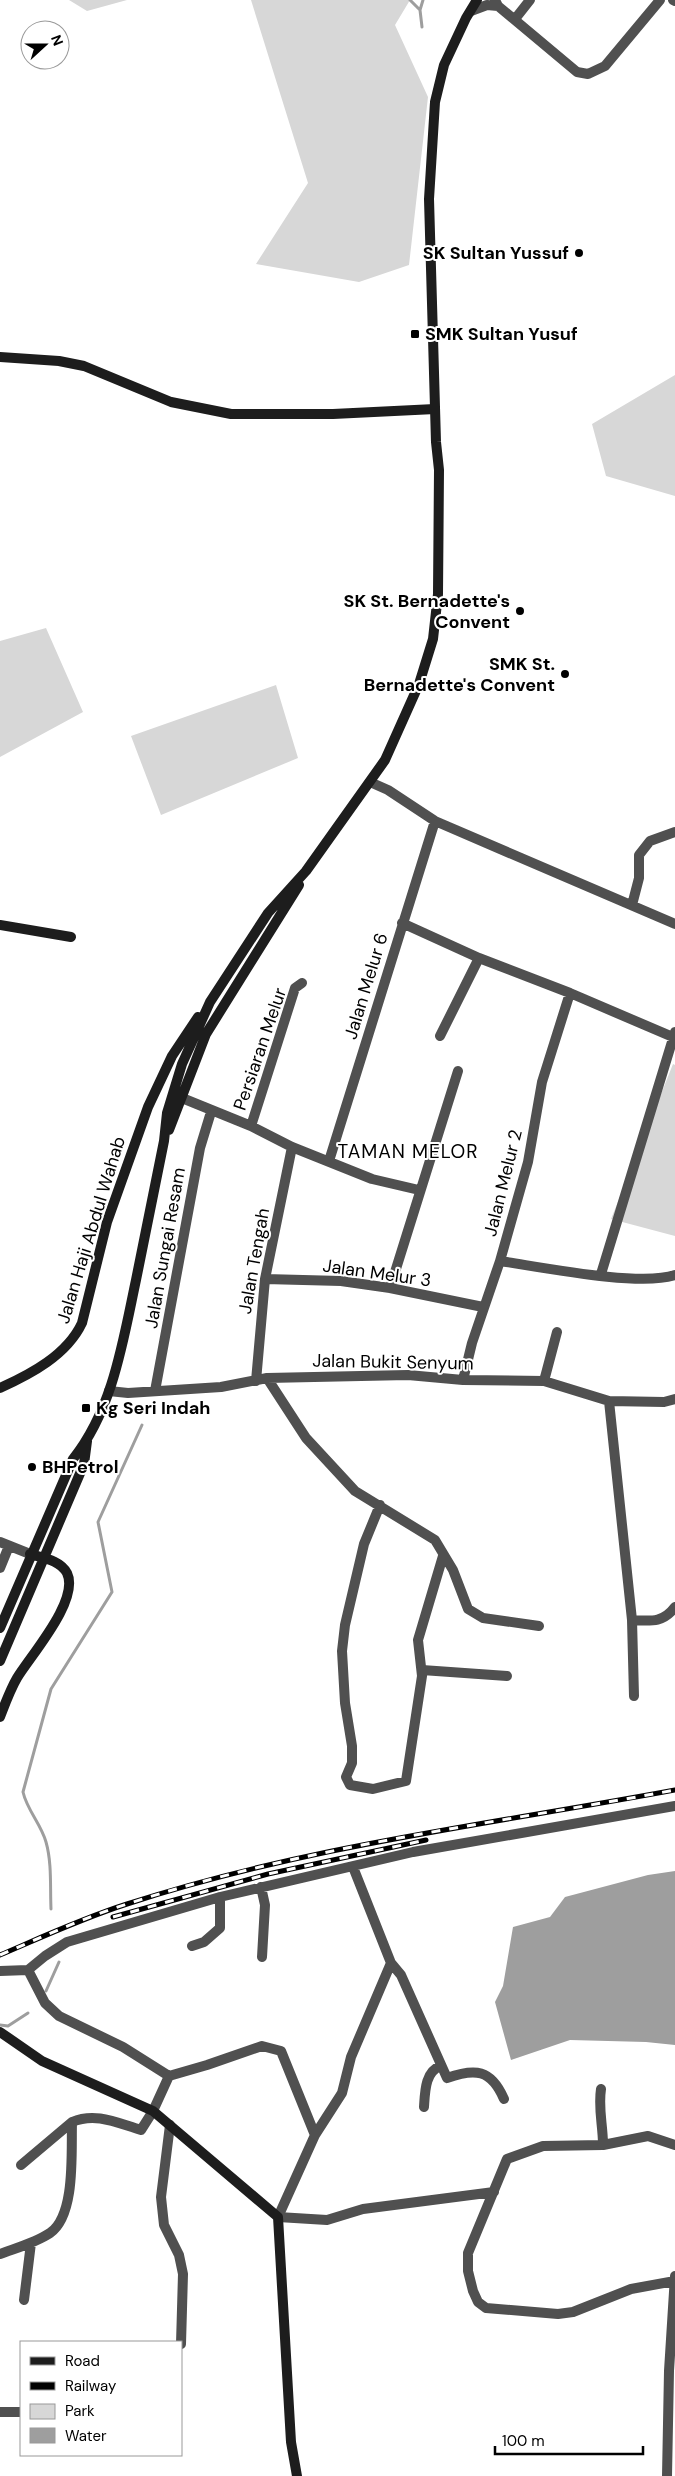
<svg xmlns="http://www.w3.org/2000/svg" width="675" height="2476" viewBox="0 0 675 2476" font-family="'DM Sans',sans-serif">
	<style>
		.green { fill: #d7d7d7 }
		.water { fill: #9e9e9e }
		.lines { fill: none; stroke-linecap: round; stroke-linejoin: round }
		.stream { stroke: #9e9e9e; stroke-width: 3 }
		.street { stroke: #505050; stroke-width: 10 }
		.secondary { stroke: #1d1d1d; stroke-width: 10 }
		.rail-casing { stroke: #000; stroke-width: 5 }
		.rail { stroke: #fff; stroke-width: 3; stroke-dasharray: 9; stroke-linecap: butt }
		.poi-dot { fill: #000; stroke: #fff; stroke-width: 2 }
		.labels { text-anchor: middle; stroke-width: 4; stroke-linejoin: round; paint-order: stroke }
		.poi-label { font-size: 18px; font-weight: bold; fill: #000; stroke: #fff; text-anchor: end }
		.street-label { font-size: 18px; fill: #000; stroke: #fff }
		.neighbourhood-label { font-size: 19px; letter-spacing: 1px; fill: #000; stroke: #fff }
	</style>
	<rect width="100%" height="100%" fill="#fff"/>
	<path class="green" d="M69 0H127L87 11Z
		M251 0H410L395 25 428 97 409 265 359 282 256 264 308 183Z
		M675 375V496L606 476 592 424Z
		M46 628 83 712 0 757V641Z
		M276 685 298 758 161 815 131 736Z
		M673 1064 675 1065V1236L611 1219Z"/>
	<path class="water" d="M675 1871V2045L646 2042 570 2040 511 2060 495 2002 503 1986 513 1927 550 1917 565 1897 648 1875Z"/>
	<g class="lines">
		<path class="stream" d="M410 0 420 10 422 27
			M420 10 423 0
			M51 1909C50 1887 52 1863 46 1842 41 1824 27 1810 23 1792L51 1689 112 1592 98 1522 142 1425
			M46 1991 59 1962
			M0 2025 8 2026 28 2013"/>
		<path class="street" d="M495 0 498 6 577 72 588 74 605 66 660 0
			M673 0 675 1
			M471 11 487 5 498 6
			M515 19 530 0
			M370 782 388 790 435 821 675 924
			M632 905 639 878V855L650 841 675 832
			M402 923 479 958 570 993 675 1038
			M440 1036 479 958
			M182 1098 251 1126 292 1147 372 1179 419 1190
			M251 1126 295 988 302 983
			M329 1161 435 821
			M500 1261C541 1267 640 1287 675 1275
			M601 1274 675 1032
			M265 1279 341 1281 390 1288 483 1307
			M390 1288 458 1071
			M267 1378 306 1438 355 1491 435 1540 453 1570 468 1609 483 1618 539 1626
			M463 1380 472 1343 500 1261 528 1162 542 1082 570 993
			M256 1381 265 1279 292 1147
			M544 1381 557 1332
			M109 1391 128 1393 221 1387 267 1378 408 1375 463 1380 544 1381 609 1401 664 1402 675 1399
			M155 1391 200 1148 211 1112
			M609 1401 632 1620 634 1696
			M380 1505 364 1544 345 1625 342 1651 345 1703 352 1746V1763L346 1777 350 1785 373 1789 406 1781 422 1676 418 1640 443 1556
			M0 1542 30 1554
			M0 1568 9 1546
			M632 1620C651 1621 663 1623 675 1607
			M422 1670 507 1676
			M353 1867 391 1963 401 1975 447 2078C475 2068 491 2069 504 2099
			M261 1887 265 1905 262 1957
			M192 1946 204 1942 220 1928V1897
			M391 1963 351 2057 342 2093 315 2135 278 2217 327 2220 363 2209 494 2192
			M0 1971 28 1970
			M169 2076 207 2065 262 2046 281 2051 315 2135
			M601 2089C598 2109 603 2125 603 2145L648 2136 675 2145
			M424 2107C425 2092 425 2071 441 2066
			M170 2125 161 2197 164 2225 179 2255 183 2274 181 2344
			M603 2145 543 2146 507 2159 468 2253V2271L473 2291 478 2302 486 2308 558 2314 573 2312 631 2289 675 2281
			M21 2165 72 2122
			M0 2254C16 2248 35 2243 50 2233 76 2215 71 2152 72 2122 96 2112 117 2123 141 2130L153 2111 169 2076 123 2047 59 2016 45 2003 28 1970 45 1956 67 1942 220 1897 413 1852 675 1806
			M24 2300 31 2243
			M0 2412H21
			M667 2476 669 2371 675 2276"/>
		<path class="secondary" d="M0 357 59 361 84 366 171 402 231 414H333L435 409
			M0 925 71 937
			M169 1130 206 1034 299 885
			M0 1388C31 1374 67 1355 82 1323L107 1222 148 1107 172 1056 198 1017
			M0 1628 73 1459C113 1409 123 1341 136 1280 145 1234 155 1187 164 1141L167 1113 182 1064 210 1002 268 913 306 871 385 760 419 684 433 639 438 594 439 470 436 442 429 199 435 102 444 65 466 18 477 0
			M0 1661 84 1464 87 1441
			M0 1717C5 1704 10 1690 17 1678 31 1655 80 1600 67 1573 60 1560 43 1558 30 1554
			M0 2032 42 2061 153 2111 278 2217 291 2442 297 2476"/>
		<g class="rail-casing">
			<path id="rail" d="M113 1917 268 1874 426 1840
				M0 1955C42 1937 83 1918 127 1904 305 1846 492 1824 675 1790"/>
		</g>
		<use href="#rail" class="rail"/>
	</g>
	<g class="poi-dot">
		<circle cx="579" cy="253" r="5"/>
		<rect x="410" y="329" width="10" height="10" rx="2.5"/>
		<circle cx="520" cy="611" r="5"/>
		<circle cx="565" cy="674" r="5"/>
		<rect x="81" y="1403" width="10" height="10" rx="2.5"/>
		<circle cx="32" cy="1467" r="5"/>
	</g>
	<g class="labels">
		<g class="poi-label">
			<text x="569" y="259">SK Sultan Yussuf</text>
			<text x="425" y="340" text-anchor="start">SMK Sultan Yusuf</text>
			<text x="510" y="607">SK St. Bernadette's<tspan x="510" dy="21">Convent</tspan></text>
			<text x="555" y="670">SMK St.<tspan x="555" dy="21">Bernadette's Convent</tspan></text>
			<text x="96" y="1414" text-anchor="start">Kg Seri Indah</text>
			<text x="42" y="1473" text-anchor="start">BHPetrol</text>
		</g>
		<g class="street-label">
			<text transform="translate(366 986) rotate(-73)" y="6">Jalan Melur 6</text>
			<text transform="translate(260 1049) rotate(-71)" y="6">Persiaran Melur</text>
			<text transform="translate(503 1183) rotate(-76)" y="6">Jalan Melur 2</text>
			<text transform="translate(91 1230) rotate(-73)" y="6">Jalan Haji Abdul Wahab</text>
			<text transform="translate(165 1248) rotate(-80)" y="6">Jalan Sungai Resam</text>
			<text transform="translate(254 1261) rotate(-80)" y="6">Jalan Tengah</text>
			<text transform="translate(377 1273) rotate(8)" y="6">Jalan Melur 3</text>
			<text transform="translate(393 1362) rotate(1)" y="6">Jalan Bukit Senyum</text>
		</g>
		<g class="neighbourhood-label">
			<text x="408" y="1158">TAMAN MELOR</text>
		</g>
	</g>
	<rect x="20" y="2341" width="162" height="115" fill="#ffffff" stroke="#999999"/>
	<rect x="30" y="2357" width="25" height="8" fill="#1d1d1d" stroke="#999999"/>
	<text x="65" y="2366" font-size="15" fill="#000000">Road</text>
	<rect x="30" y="2382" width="25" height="8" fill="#000000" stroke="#999999"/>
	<text x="65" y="2391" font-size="15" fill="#000000">Railway</text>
	<rect x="30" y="2404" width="25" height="15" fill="#d7d7d7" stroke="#999999"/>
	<text x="65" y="2416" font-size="15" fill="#000000">Park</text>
	<rect x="30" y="2428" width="25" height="15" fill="#9e9e9e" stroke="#999999"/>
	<text x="65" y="2441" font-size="15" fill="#000000">Water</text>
	<g transform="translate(45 45) rotate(69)"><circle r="24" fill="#ffffff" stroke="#999999"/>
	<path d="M0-4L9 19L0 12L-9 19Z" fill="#000000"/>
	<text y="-8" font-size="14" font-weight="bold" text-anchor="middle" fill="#000000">N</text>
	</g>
	<path d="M495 2446v8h148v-8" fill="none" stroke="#000000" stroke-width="2.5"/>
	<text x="502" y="2446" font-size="15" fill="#000000" stroke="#ffffff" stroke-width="4" paint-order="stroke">100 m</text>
</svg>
